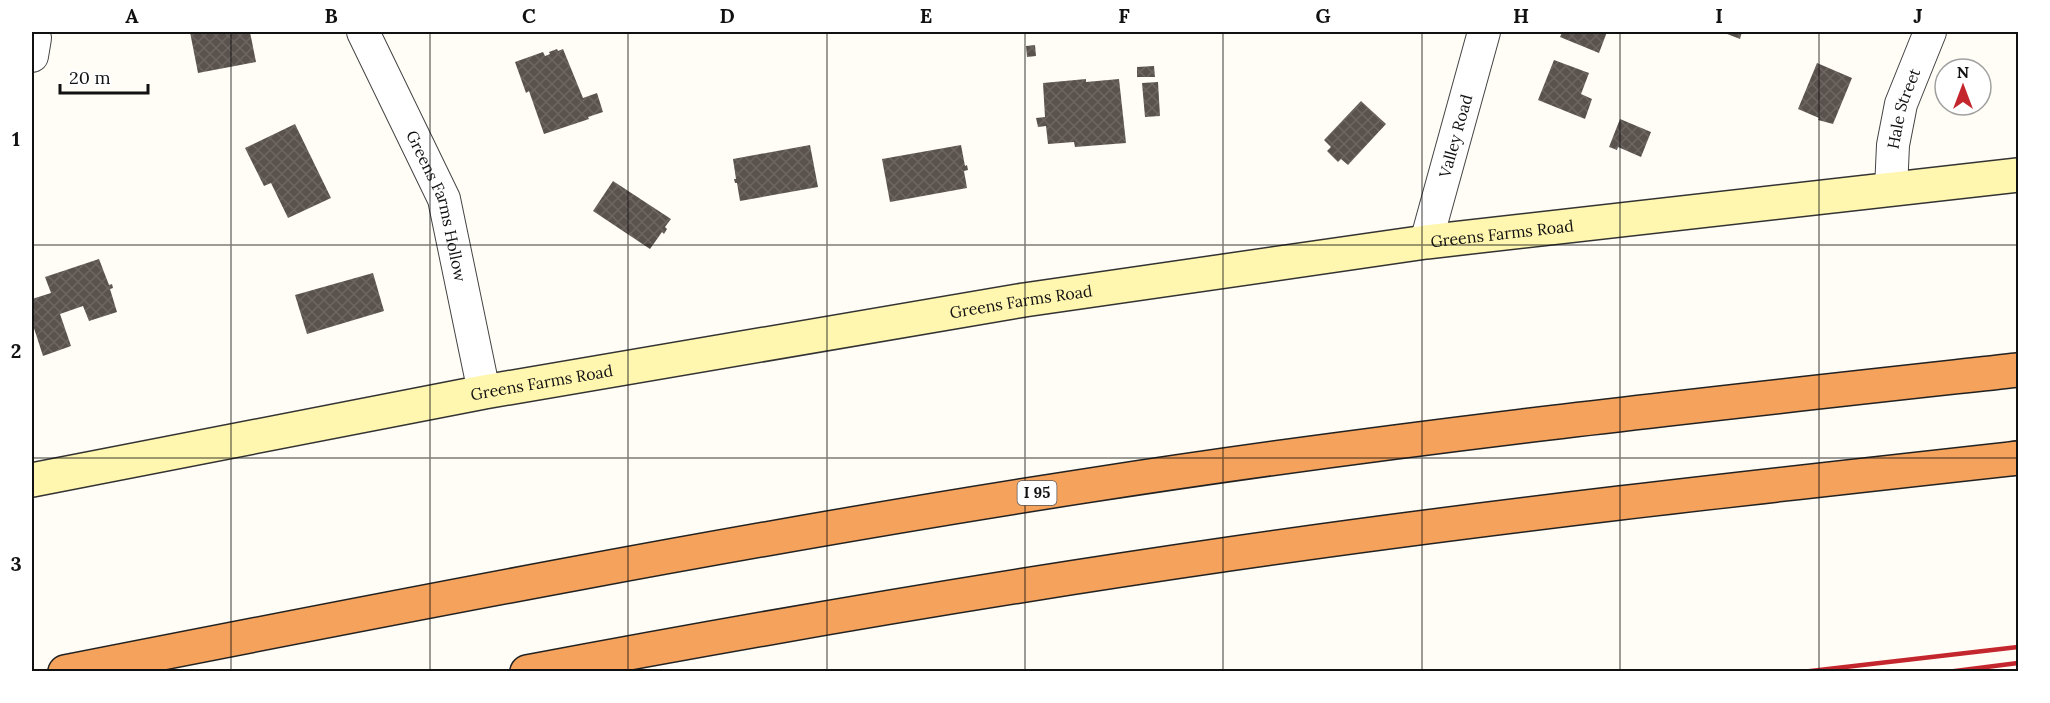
<svg xmlns="http://www.w3.org/2000/svg" width="2050" height="703" viewBox="0 0 2050 703" font-family="Lora,serif">
	<style>
		.building { fill: url(#building-cross-hatch) }
		.lines { fill: none; stroke-linecap: round; stroke-linejoin: round }
		.street-casing { stroke: #444; stroke-width: 34 }
		.secondary-casing { stroke: #333; stroke-width: 36 }
		.highway-casing { stroke: #222; stroke-width: 36 }
		.street { stroke: #fff; stroke-width: 32 }
		.secondary { stroke: #fff6b0; stroke-width: 33 }
		.highway { stroke: #f5a25d; stroke-width: 33 }
		.rail { stroke: #c4262e; stroke-width: 4.5 }
		.grid { fill: none; stroke: #111; stroke-width: 1.5; stroke-opacity: 0.55 }
		.labels { text-anchor: middle; stroke-width: 6; stroke-linejoin: round; paint-order: stroke }
		.shield { fill: #fff; stroke: #585858; stroke-width: 1.5 }
		.shield-label { font-size: 15px; font-weight: bold; fill: #111 }
		.street-label { font-size: 16px; fill: #111; stroke: #fff }
		.neatline { fill: none; stroke: #111; stroke-width: 2 }
		.grid-label { font-size: 20px; text-anchor: middle; font-weight: bold; fill: #111 }
	</style>
	<defs>
		<pattern id="building-cross-hatch" width="8" height="8" patternUnits="userSpaceOnUse" patternTransform="scale(1.5)"><rect width="8" height="8" fill="#5a524d"/><path d="M0 0l8 8M0 8l8-8" fill="none" stroke="#6d6662"/></pattern>
	</defs>
	<rect width="100%" height="100%" fill="#fffdf5"/>
	<path class="building" d="M190 32H250L256 62 198 73Z
		M1562 32H1607L1599 53 1560 37Z
		M1722 32H1742L1740 39Z
		M1035 45 1036 56 1027 57 1026 46Z
		M557 49 558 51 563 49 583 98 597 93 603 112 588 117 589 119 544 134 529 91 526 93 515 62 543 52 545 56 550 54 549 52Z
		M1554 60 1589 73 1581 94 1592 99 1585 119 1538 100Z
		M1817 63 1852 78 1833 124 1818 120 1819 118 1798 109Z
		M1154 66 1155 77H1137V67Z
		M1086 79V82L1119 79 1126 143 1075 147 1074 142 1048 144 1046 126 1038 127 1036 118 1045 117 1043 83Z
		M1158 82 1160 116 1145 117 1142 83Z
		M1361 101 1386 124 1348 165 1341 159 1338 162 1327 151 1331 147 1324 140Z
		M1620 119 1651 132 1641 157 1618 147 1617 150 1609 147Z
		M295 124 331 198 288 218 271 183 264 186 245 148Z
		M810 145 818 187 740 201 737 183H735L734 179H736L733 159Z
		M961 145 965 166 967 165 968 170 964 171 967 188 890 202 882 159Z
		M613 181 671 219 665 227 667 229 664 234 662 232 650 249 593 211Z
		M99 259 109 285 112 284 113 288 110 289 117 312 89 321 83 306 60 314 71 346 43 356 32 322V299L51 293 45 277Z
		M373 273 384 311 307 334 295 295Z"/>
	<g class="lines">
		<g class="street-casing">
			<g id="street">
				<path id="s1" d="M363 32 444 199 484 392"/>
				<path d="M32 56 35 38 33 32"/>
				<path id="s2" d="M1891 189 1893 145 1901 104 1930 32"/>
				<path id="s3" d="M1426 242 1484 32"/>
			</g>
		</g>
		<g class="secondary-casing">
			<g id="secondary">
				<path id="s4" d="M32 480 484 392 1024 300 1426 242 2018 175"/>
			</g>
		</g>
		<g class="highway-casing">
			<path id="highway" d="M65 672C406 605 747 538 1091 485 1399 437 1709 404 2018 370
				M527 672C760 628 994 588 1229 554 1491 516 1755 487 2018 458"/>
		</g>
		<use href="#street" class="street"/>
		<use href="#secondary" class="secondary"/>
		<use href="#highway" class="highway"/>
		<path class="rail" d="M1802 672 2018 647
			M1947 672 2018 663"/>
	</g>
	<path class="grid" d="M231 32V672M430 32V672M628 32V672M827 32V672M1025 32V672M1223 32V672M1422 32V672M1620 32V672M1819 32V672M32 245H2018M32 458H2018"/>
	<g class="labels">
		<rect class="shield" x="1017.5" y="481" width="39" height="24" rx="4.5"/>
		<g class="shield-label">
			<text x="1037" y="498">I 95</text>
		</g>
		<g class="street-label">
			<text dy="6" stroke="none"><textPath href="#s2" startOffset="82">Hale Street</textPath></text>
			<text dy="6" stroke="none"><textPath href="#s3" startOffset="110">Valley Road</textPath></text>
			<text dy="6" stroke="none"><textPath href="#s1" startOffset="190">Greens Farms Hollow</textPath></text>
			<text dy="6" stroke="none"><textPath href="#s4" startOffset="1491">Greens Farms Road</textPath></text>
			<text dy="6" stroke="none"><textPath href="#s4" startOffset="1005">Greens Farms Road</textPath></text>
			<text dy="6" stroke="none"><textPath href="#s4" startOffset="519">Greens Farms Road</textPath></text>
		</g>
	</g>
	<rect width="2050" height="703" fill="none" stroke="#ffffff" stroke-width="66"/>
	<g transform="translate(1963 87)"><circle r="28" fill="#ffffff" stroke="#a0a0a0" stroke-width="1.5"/>
	<path d="M0-4.5L10 22L0 15L-10 22Z" fill="#c4262e"/>
	<text y="-9" font-size="16" font-weight="bold" text-anchor="middle" fill="#111111">N</text>
	</g>
	<path d="M60 84v9h88v-9" fill="none" stroke="#111111" stroke-width="3"/>
	<text x="69" y="84" font-size="18" fill="#111111" stroke="#ffffff" stroke-width="4.5" paint-order="stroke">20 m</text>
	<rect x="33" y="33" width="1984" height="637" class="neatline"/>
	<g class="grid-label">
		<text x="132" y="23">A</text>
		<text x="331" y="23">B</text>
		<text x="529" y="23">C</text>
		<text x="727" y="23">D</text>
		<text x="926" y="23">E</text>
		<text x="1124" y="23">F</text>
		<text x="1323" y="23">G</text>
		<text x="1521" y="23">H</text>
		<text x="1719" y="23">I</text>
		<text x="1918" y="23">J</text>
		<text x="16" y="146">1</text>
		<text x="16" y="358">2</text>
		<text x="16" y="571">3</text>
	</g>
</svg>
